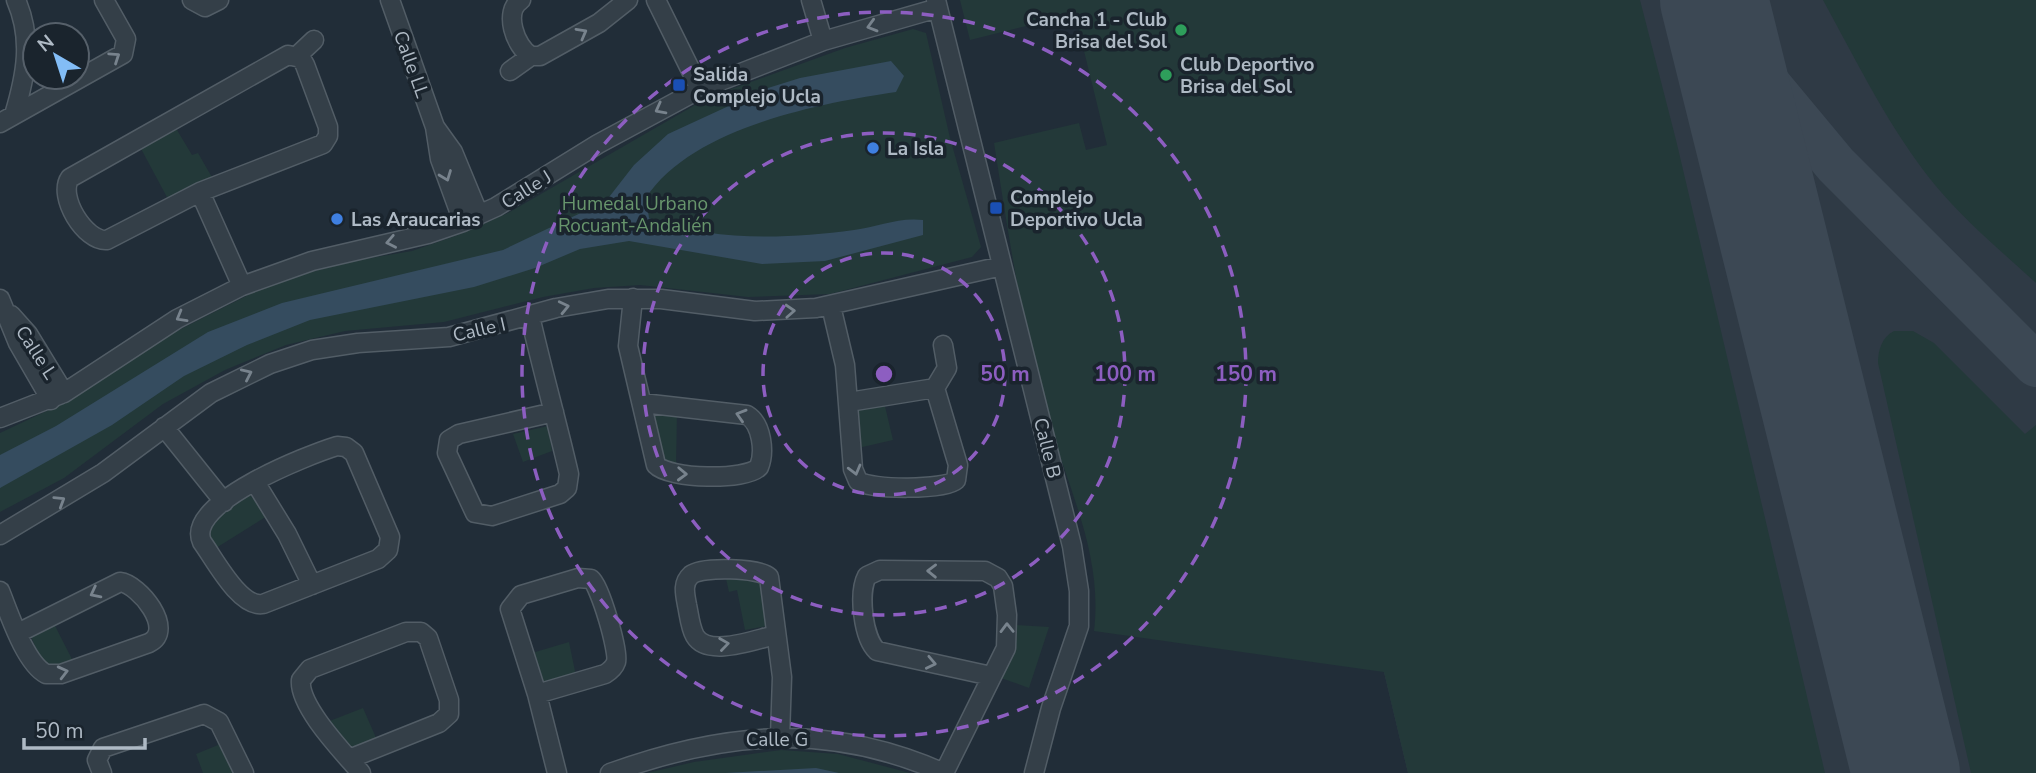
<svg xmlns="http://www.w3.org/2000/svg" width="2036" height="773" viewBox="0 0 2036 773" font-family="'Nunito Sans',sans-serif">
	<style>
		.airport { fill: #2f3a45 }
		.green { fill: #233939 }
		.water { fill: #354c5f }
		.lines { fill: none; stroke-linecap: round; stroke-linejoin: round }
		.taxiway { stroke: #3c4854; stroke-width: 44 }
		.runway { stroke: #3c4854; stroke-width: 108 }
		.street-casing { stroke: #525d66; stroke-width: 21 }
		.street { stroke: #343f48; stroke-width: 18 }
		.oneway { stroke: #78838d }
		.ring { fill: none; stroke: #8d5ec1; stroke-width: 3.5; stroke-dasharray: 12 9 }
		.leisure-dot { fill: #2e9e5b; stroke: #1a242d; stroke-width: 2.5 }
		.transit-dot { fill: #1a4fb4; stroke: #1a242d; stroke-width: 2.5 }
		.shop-dot { fill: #3f7fe0; stroke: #1a242d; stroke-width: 2.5 }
		.labels { text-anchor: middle; stroke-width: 7; stroke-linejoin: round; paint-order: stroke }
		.poi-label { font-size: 19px; font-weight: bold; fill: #afbac5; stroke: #1a242d; text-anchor: start }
		.street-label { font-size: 19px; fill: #afbac5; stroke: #1a242d }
		.park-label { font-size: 19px; fill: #67956c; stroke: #1a242d }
		.centre { fill: #8d5ec1; stroke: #1a242d; stroke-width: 3.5 }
		.ring-label { font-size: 21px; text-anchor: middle; font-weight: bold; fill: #8d5ec1; stroke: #1a242d; stroke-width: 7; stroke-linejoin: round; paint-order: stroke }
	</style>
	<rect width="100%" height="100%" fill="#212d38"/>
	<path class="airport" d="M1224 0H2036V773H1408Z"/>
	<path class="green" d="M960 0H1640L1676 140 1825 773H1408L1384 672 1094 631C1103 555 1069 492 1049 420 1022 329 1009 237 994 143L1079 123 1086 150 1107 145 1075 14 970 40Z
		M1823 0H2036V283C2001 251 1965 221 1935 185 1890 130 1857 62 1823 0Z
		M913 29 926 33 950 138 981 247 972 257 830 294 748 297 640 285 594 288 543 297 444 322 345 331 286 345 225 370 163 404 64 478 0 512V433L74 398 171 334 254 292 300 275 353 261 412 251 458 235 508 213 709 97 845 48Z
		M174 125 192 155 198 153 213 179 169 201 139 145Z
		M1894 331H1913L1934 343 2025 434 2036 425V773H1971L1878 363C1878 350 1882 337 1894 331Z
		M884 402 893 440 858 448V409Z
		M651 411H677L676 467C654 459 655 432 651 411Z
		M548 426 552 451 523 462 513 434Z
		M250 495 267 516 216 548 207 531 211 522Z
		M725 574 764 581 773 625 745 630 737 590 729 592Z
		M53 622 73 661 51 668 40 658 30 634Z
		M1014 625 1049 627 1029 688 1001 678 1013 654Z
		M569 642 576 676 541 688 532 653Z
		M363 708 377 740 351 750 327 722Z
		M215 728 234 769 232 773H203L196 754 218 745Z
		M781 750 838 754 910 773H647L694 762Z"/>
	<path class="water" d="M891 61 904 76 896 92C820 103 691 128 646 198L649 218C714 242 786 239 854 230 878 227 898 217 923 220V235L825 261 762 264 629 241 580 249 535 268 474 287 310 320 247 345 184 376 112 425 0 488V455L56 426 208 332 282 303 503 250 606 201 634 165 668 134 768 88 800 78Z
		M816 768 839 773H725Z"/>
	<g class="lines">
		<path class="taxiway" d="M1714 0 1736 45 1836 165 2036 365"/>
		<path class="runway" d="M1714 0 1906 773"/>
		<g class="street-casing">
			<path id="street" d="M192 0 205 7 219 0
				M390 0 435 127 440 159 463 222
				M521 0C503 11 515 47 531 56
				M656 0 700 89
				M811 0 823 41
				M936 0 1072 546 1079 591V626L1051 708 1034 773
				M288 55 301 58 305 65 328 127V136L323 144 200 192 107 240C85 242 57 196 70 178Z
				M297 56 314 40
				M510 71 531 56H540L599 23 628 0
				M14 115C26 75 33 39 16 0
				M0 123 123 54 126 39 104 0
				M435 127 453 152 479 215
				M200 192 242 286
				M633 298 628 346 656 465C669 479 746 481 759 467 765 452 762 424 747 415L642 403
				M0 299 18 343 51 400
				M831 306 845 365 853 469 858 481C871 490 945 490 956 480L958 465 935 388
				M11 315 28 334 64 393
				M530 316C542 369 557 422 569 474L567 488 560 494 492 516 475 513 447 453 449 440 459 434 554 412
				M849 402 935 388 947 368 943 345
				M0 418 64 393 177 319 242 286 312 261 428 234 463 222 496 207 598 144 700 89 823 41 938 8
				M164 427 224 502
				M337 446 346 447 354 453 390 537 388 550 378 559 263 604C240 608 215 560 202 542 184 503 308 455 337 446Z
				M255 482 287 534 312 585
				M0 535 103 473 211 393 270 364 312 350 358 343 449 337 556 308 608 299H661L755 311 816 308 1002 266
				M0 591C9 613 25 663 46 674H61L149 643C176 630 139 584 120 582L18 633
				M776 635C756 639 708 658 695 636 690 627 689 614 687 605 685 594 682 583 691 575 702 566 760 568 769 577L782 677 780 736
				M537 694 605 674C610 671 614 668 616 662 619 651 600 586 591 579L578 578 521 595 510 609 537 694 557 773
				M349 759 439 723 449 714V700L428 638 421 632H406L310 669 301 680C298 706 344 753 361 773
				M102 773 97 760 103 748 204 714 219 722 244 773
				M610 773C726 731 829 722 944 773
				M944 773 1006 648 1007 615 1003 586 998 578 985 571 880 570 867 576C858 593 863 638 877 651L991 676"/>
		</g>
		<use href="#street" class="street"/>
	</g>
	<defs><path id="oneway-chevron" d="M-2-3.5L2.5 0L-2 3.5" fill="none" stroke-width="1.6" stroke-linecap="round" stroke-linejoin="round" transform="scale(1.75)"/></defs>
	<g class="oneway">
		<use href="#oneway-chevron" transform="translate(872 26) rotate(164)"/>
		<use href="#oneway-chevron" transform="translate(582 33) rotate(-29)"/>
		<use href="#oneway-chevron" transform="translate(115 57) rotate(-34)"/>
		<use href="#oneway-chevron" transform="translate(660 109) rotate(152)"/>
		<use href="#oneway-chevron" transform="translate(446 176) rotate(69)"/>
		<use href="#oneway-chevron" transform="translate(391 242) rotate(169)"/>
		<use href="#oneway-chevron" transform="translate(564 307) rotate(-13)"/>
		<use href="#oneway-chevron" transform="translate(790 311) rotate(-3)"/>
		<use href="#oneway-chevron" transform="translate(181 317) rotate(150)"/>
		<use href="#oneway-chevron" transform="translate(247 374) rotate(-25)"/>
		<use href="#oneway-chevron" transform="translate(741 415) rotate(-163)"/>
		<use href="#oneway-chevron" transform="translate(855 470) rotate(75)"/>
		<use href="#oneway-chevron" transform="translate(682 474) rotate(2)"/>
		<use href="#oneway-chevron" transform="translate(60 501) rotate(-32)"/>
		<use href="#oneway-chevron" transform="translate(932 571) rotate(-179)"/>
		<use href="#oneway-chevron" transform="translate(95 593) rotate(153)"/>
		<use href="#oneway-chevron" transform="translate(1007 628) rotate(-91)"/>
		<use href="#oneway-chevron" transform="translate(724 644) rotate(-8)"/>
		<use href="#oneway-chevron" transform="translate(931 663) rotate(12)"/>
		<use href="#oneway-chevron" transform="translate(63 672) rotate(-14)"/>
	</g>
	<g class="ring">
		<circle cx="884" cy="374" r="121"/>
		<circle cx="884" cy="374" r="241"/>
		<circle cx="884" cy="374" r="362"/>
	</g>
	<g class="leisure-dot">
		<circle cx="1181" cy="30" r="7"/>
		<circle cx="1166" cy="75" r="7"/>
	</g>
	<g class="transit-dot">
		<rect x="672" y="78" width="14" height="14" rx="3.5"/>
		<rect x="989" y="201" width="14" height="14" rx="3.5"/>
	</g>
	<g class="shop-dot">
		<circle cx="873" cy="148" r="7"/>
		<circle cx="337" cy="219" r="7"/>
	</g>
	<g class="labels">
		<g class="poi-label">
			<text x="1167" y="26" text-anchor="end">Cancha 1 - Club<tspan x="1167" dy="22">Brisa del Sol</tspan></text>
			<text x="1180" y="71">Club Deportivo<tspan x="1180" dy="22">Brisa del Sol</tspan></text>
			<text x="693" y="81">Salida<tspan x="693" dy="22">Complejo Ucla</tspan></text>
			<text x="887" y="155">La Isla</text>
			<text x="1010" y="204">Complejo<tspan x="1010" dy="22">Deportivo Ucla</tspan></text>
			<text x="351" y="226">Las Araucarias</text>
		</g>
		<g class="street-label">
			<text transform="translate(412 64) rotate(70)" y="7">Calle LL</text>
			<text transform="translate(526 189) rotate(-32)" y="7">Calle J</text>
			<text transform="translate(479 329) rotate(-13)" y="7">Calle I</text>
			<text transform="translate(37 352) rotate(57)" y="7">Calle L</text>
			<text transform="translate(1048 448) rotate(76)" y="7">Calle B</text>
			<text x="777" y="746">Calle G</text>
		</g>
		<g class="park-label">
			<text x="635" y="210">Humedal Urbano<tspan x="635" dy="22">Rocuant-Andalién</tspan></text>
		</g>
	</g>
	<circle cx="884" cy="374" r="10" class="centre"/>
	<g class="ring-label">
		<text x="1005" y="381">50 m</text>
		<text x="1125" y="381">100 m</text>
		<text x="1246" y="381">150 m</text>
	</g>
	<g transform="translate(56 56) rotate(321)"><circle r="33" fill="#1a242d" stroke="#56606a" stroke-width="2"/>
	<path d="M0-5L12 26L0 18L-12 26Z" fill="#83bdf6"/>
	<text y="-10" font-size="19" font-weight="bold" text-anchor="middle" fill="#afbac5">N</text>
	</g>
	<path d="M24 738v10h121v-10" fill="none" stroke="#afbac5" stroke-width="3.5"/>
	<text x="35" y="738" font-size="21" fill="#afbac5" stroke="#1a242d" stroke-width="5" paint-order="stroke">50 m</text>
</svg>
